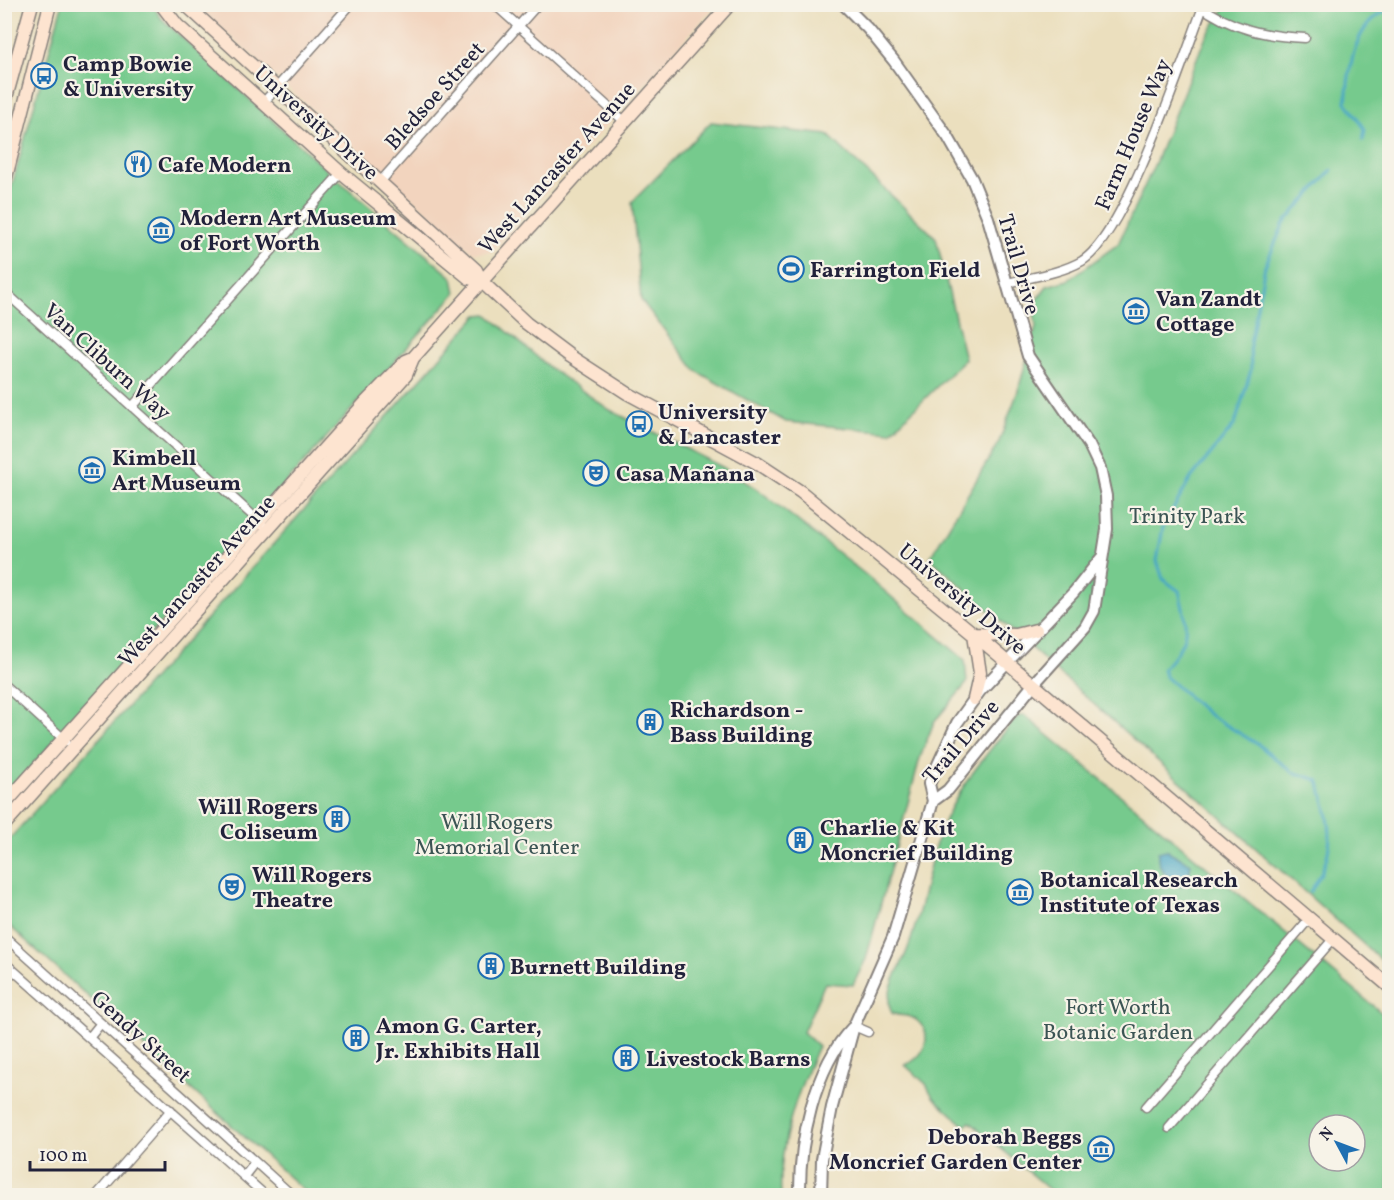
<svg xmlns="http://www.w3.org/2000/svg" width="1394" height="1200" viewBox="0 0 1394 1200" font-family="Vollkorn,serif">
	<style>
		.built { fill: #f2d4be }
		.green { fill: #76ca8d; stroke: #4c7664; stroke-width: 1.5; fill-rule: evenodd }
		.water { fill: #45a6c4; stroke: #346480; stroke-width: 1.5 }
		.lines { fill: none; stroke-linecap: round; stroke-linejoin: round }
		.stream { stroke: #45a6c4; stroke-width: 3 }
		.minor-casing { stroke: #86807c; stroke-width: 11 }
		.tertiary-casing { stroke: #86807c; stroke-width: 14 }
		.secondary-casing { stroke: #86807c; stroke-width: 15 }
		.minor { stroke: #fff; stroke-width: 8 }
		.tertiary { stroke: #fff; stroke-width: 10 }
		.secondary { stroke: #fde4d0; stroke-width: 12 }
		.labels { text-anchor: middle; stroke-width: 4.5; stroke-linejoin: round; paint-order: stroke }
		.poi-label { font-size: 22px; font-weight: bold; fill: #22223b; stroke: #f7f3e8; text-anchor: start }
		.street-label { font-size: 22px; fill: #22223b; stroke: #f7f3e8 }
		.park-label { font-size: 22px; fill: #3b5454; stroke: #f7f3e8 }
	</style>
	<rect width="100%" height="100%" fill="#f7f3e8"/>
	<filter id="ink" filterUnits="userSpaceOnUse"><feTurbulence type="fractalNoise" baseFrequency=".0167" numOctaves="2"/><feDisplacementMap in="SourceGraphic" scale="12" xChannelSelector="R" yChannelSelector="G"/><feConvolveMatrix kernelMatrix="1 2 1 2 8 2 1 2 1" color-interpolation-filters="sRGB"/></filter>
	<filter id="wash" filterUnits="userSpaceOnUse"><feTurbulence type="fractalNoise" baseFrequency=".008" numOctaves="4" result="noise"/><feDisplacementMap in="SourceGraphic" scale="24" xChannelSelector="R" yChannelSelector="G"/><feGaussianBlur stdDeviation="1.35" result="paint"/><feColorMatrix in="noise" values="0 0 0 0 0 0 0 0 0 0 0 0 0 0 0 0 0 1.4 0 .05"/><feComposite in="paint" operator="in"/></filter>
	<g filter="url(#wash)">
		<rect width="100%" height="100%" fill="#ebdfbe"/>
		<path class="built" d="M195 5H716L492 252 473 253Z"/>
		<path class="green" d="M62 5H152L162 19 331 174 453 278 456 293 5 796V210Z
			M1227 5H1389V967L930 558 999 442 1017 394 1036 327 1033 304 1047 286 1068 280 1118 244 1155 163 1205 38Z
			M711 122 828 135 936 238 965 359 891 432 786 422 696 371 641 300 632 202Z
			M487 314 550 368 610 410 724 468 760 491 866 575 965 660 967 683 934 722 920 758 866 959 853 985 825 983 803 1032 818 1046C797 1092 778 1144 781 1195H309L5 922V844L478 315Z
			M1024 715 1389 1019V1195H1049L1052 1192 970 1122 965 1126 933 1097 926 1084 905 1065C925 1058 935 1033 915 1019 907 1014 899 1017 892 1013 881 994 902 966 908 948 920 916 925 882 934 850 948 798 984 757 1017 717ZM1319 1125H1355V1161H1319Z"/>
		<path class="water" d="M1166 850 1191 864 1189 874 1181 887C1168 879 1156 868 1158 852Z"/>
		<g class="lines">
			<path class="stream" d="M1363 140 1365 129 1346 102C1349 68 1353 23 1390 9
				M1310 892C1337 853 1333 823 1318 780L1292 772 1259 745 1208 714 1165 676 1163 669C1191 641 1188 628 1179 591L1163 579 1157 561 1163 527 1191 478 1235 424 1251 370 1250 343 1265 266 1284 223 1332 170"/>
		</g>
	</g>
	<g filter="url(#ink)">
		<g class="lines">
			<g class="minor-casing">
				<path id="minor" d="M494 4 624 121
					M1199 5C1231 29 1265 36 1305 38
					M264 102 351 4
					M380 182 538 4
					M1008 283C1032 277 1061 273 1082 261 1126 234 1182 62 1203 7
					M4 291 262 524
					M132 407 341 173
					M4 685 66 741
					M4 936 293 1196
					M4 962 266 1196
					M854 1026 868 1032
					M89 1038 101 1023
					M1146 1107 1310 918
					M1169 1128 1334 938
					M244 1176 255 1162
					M96 1196 171 1110"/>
			</g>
			<g class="tertiary-casing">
				<path id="tertiary" d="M843 4 868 29 894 61 948 137 972 179 988 218 1028 356 1089 445 1100 468 1106 496 1107 529 1094 611 1085 627 1033 685 948 790 933 801
					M800 1196C799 1142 814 1068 852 1028
					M821 1196 822 1159 832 1107 854 1026 893 937 933 801 929 784 957 723 980 691 1074 592 1101 558"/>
			</g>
			<g class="secondary-casing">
				<path id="secondary" d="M161 4 177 25 341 173 469 278 482 282
					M185 4 476 270 482 282 526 323 570 356 627 393 757 463 801 492 974 634 1390 987
					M4 105 32 4
					M4 185 50 4
					M974 634 980 673 974 699
					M974 634 1016 635 1036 630
					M4 805 366 402 406 361 413 358 730 4
					M4 825 406 375 413 358"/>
			</g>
			<use href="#minor" class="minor"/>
			<use href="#tertiary" class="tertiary"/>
			<use href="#secondary" class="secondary"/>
		</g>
	</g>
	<defs>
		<g id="bus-ring" transform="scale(1.35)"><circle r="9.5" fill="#f7f3e8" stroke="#1f6fb2" stroke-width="1.5"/><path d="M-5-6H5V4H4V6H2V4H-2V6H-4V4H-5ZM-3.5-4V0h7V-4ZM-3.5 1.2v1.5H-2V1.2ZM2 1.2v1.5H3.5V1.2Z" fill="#1f6fb2"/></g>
		<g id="restaurant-ring" transform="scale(1.35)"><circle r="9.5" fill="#f7f3e8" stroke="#1f6fb2" stroke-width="1.5"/><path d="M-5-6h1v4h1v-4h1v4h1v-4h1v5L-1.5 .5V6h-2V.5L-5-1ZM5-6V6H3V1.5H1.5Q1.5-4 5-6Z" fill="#1f6fb2"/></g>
		<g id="museum-ring" transform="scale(1.35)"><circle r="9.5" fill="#f7f3e8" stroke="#1f6fb2" stroke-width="1.5"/><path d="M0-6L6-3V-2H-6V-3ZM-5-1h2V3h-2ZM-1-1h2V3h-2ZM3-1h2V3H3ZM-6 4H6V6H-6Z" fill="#1f6fb2"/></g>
		<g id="stadium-ring" transform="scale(1.35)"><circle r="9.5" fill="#f7f3e8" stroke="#1f6fb2" stroke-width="1.5"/><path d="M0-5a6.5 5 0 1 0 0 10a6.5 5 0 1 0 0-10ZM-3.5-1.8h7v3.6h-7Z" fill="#1f6fb2"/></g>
		<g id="theatre-ring" transform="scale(1.35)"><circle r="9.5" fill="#f7f3e8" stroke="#1f6fb2" stroke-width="1.5"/><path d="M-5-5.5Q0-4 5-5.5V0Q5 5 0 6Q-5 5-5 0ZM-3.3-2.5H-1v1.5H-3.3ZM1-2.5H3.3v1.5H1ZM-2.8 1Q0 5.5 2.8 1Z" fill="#1f6fb2"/></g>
		<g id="building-ring" transform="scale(1.35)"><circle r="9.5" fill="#f7f3e8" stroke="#1f6fb2" stroke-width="1.5"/><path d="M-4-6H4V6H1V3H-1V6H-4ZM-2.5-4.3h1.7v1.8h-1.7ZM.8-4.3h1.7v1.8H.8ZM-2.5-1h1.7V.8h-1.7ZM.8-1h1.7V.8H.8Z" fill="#1f6fb2"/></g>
	</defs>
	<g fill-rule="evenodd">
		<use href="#bus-ring" x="44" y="76"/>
		<use href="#restaurant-ring" x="138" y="164"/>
		<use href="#museum-ring" x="161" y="230"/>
		<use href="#stadium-ring" x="791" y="269"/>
		<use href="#museum-ring" x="1136" y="311"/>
		<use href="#bus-ring" x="639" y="424"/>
		<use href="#museum-ring" x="92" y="470"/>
		<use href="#theatre-ring" x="596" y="473"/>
		<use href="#building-ring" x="650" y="722"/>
		<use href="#building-ring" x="337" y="819"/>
		<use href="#building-ring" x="800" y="840"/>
		<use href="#theatre-ring" x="232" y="887"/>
		<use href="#museum-ring" x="1020" y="892"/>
		<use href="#building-ring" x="491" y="966"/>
		<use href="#building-ring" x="356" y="1038"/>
		<use href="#building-ring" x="626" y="1058"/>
		<use href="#museum-ring" x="1101" y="1149"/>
	</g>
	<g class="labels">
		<g class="poi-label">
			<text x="63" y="71">Camp Bowie<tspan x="63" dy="25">&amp; University</tspan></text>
			<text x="158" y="172">Cafe Modern</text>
			<text x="180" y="225">Modern Art Museum<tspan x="180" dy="25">of Fort Worth</tspan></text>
			<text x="810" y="277">Farrington Field</text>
			<text x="1156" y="306">Van Zandt<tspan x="1156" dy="25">Cottage</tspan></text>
			<text x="658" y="419">University<tspan x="658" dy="25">&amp; Lancaster</tspan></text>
			<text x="112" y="465">Kimbell<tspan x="112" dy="25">Art Museum</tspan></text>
			<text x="616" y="481">Casa Mañana</text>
			<text x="670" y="717">Richardson -<tspan x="670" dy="25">Bass Building</tspan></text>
			<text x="318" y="814" text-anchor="end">Will Rogers<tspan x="318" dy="25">Coliseum</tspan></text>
			<text x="820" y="835">Charlie &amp; Kit<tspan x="820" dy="25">Moncrief Building</tspan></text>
			<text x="252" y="882">Will Rogers<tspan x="252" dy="25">Theatre</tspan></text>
			<text x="1040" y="887">Botanical Research<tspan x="1040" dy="25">Institute of Texas</tspan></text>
			<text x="510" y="974">Burnett Building</text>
			<text x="376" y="1033">Amon G. Carter,<tspan x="376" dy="25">Jr. Exhibits Hall</tspan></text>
			<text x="646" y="1066">Livestock Barns</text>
			<text x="1082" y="1144" text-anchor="end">Deborah Beggs<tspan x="1082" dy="25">Moncrief Garden Center</tspan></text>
		</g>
		<g class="street-label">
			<text transform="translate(434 95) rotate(-48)" y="8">Bledsoe Street</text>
			<text transform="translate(317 122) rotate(42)" y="8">University Drive</text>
			<text transform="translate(1132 134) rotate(-67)" y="8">Farm House Way</text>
			<text transform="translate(556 167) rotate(-48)" y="8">West Lancaster Avenue</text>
			<text transform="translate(1020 264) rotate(74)" y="8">Trail Drive</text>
			<text transform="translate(108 361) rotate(42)" y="8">Van Cliburn Way</text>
			<text transform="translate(196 580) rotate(-48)" y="8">West Lancaster Avenue</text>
			<text transform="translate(963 598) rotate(40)" y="8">University Drive</text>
			<text transform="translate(960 741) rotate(-49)" y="8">Trail Drive</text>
			<text transform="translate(142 1036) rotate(42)" y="8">Gendy Street</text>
		</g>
		<g class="park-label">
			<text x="1187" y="523">Trinity Park</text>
			<text x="497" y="829">Will Rogers<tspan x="497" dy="25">Memorial Center</tspan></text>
			<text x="1118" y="1014">Fort Worth<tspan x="1118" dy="25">Botanic Garden</tspan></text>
		</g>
	</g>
	<rect width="1394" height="1200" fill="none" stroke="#f7f3e8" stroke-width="24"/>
	<g transform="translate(1337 1143) rotate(311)"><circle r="28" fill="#f7f3e8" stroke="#a29fa3" stroke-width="1.5"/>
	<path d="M0-4.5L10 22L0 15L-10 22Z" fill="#1f6fb2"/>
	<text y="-9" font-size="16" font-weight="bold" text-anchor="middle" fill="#22223b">N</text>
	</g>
	<path d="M30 1161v9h135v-9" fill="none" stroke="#22223b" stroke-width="3"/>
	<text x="39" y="1161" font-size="18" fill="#22223b" stroke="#f7f3e8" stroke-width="4.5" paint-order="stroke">100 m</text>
</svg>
